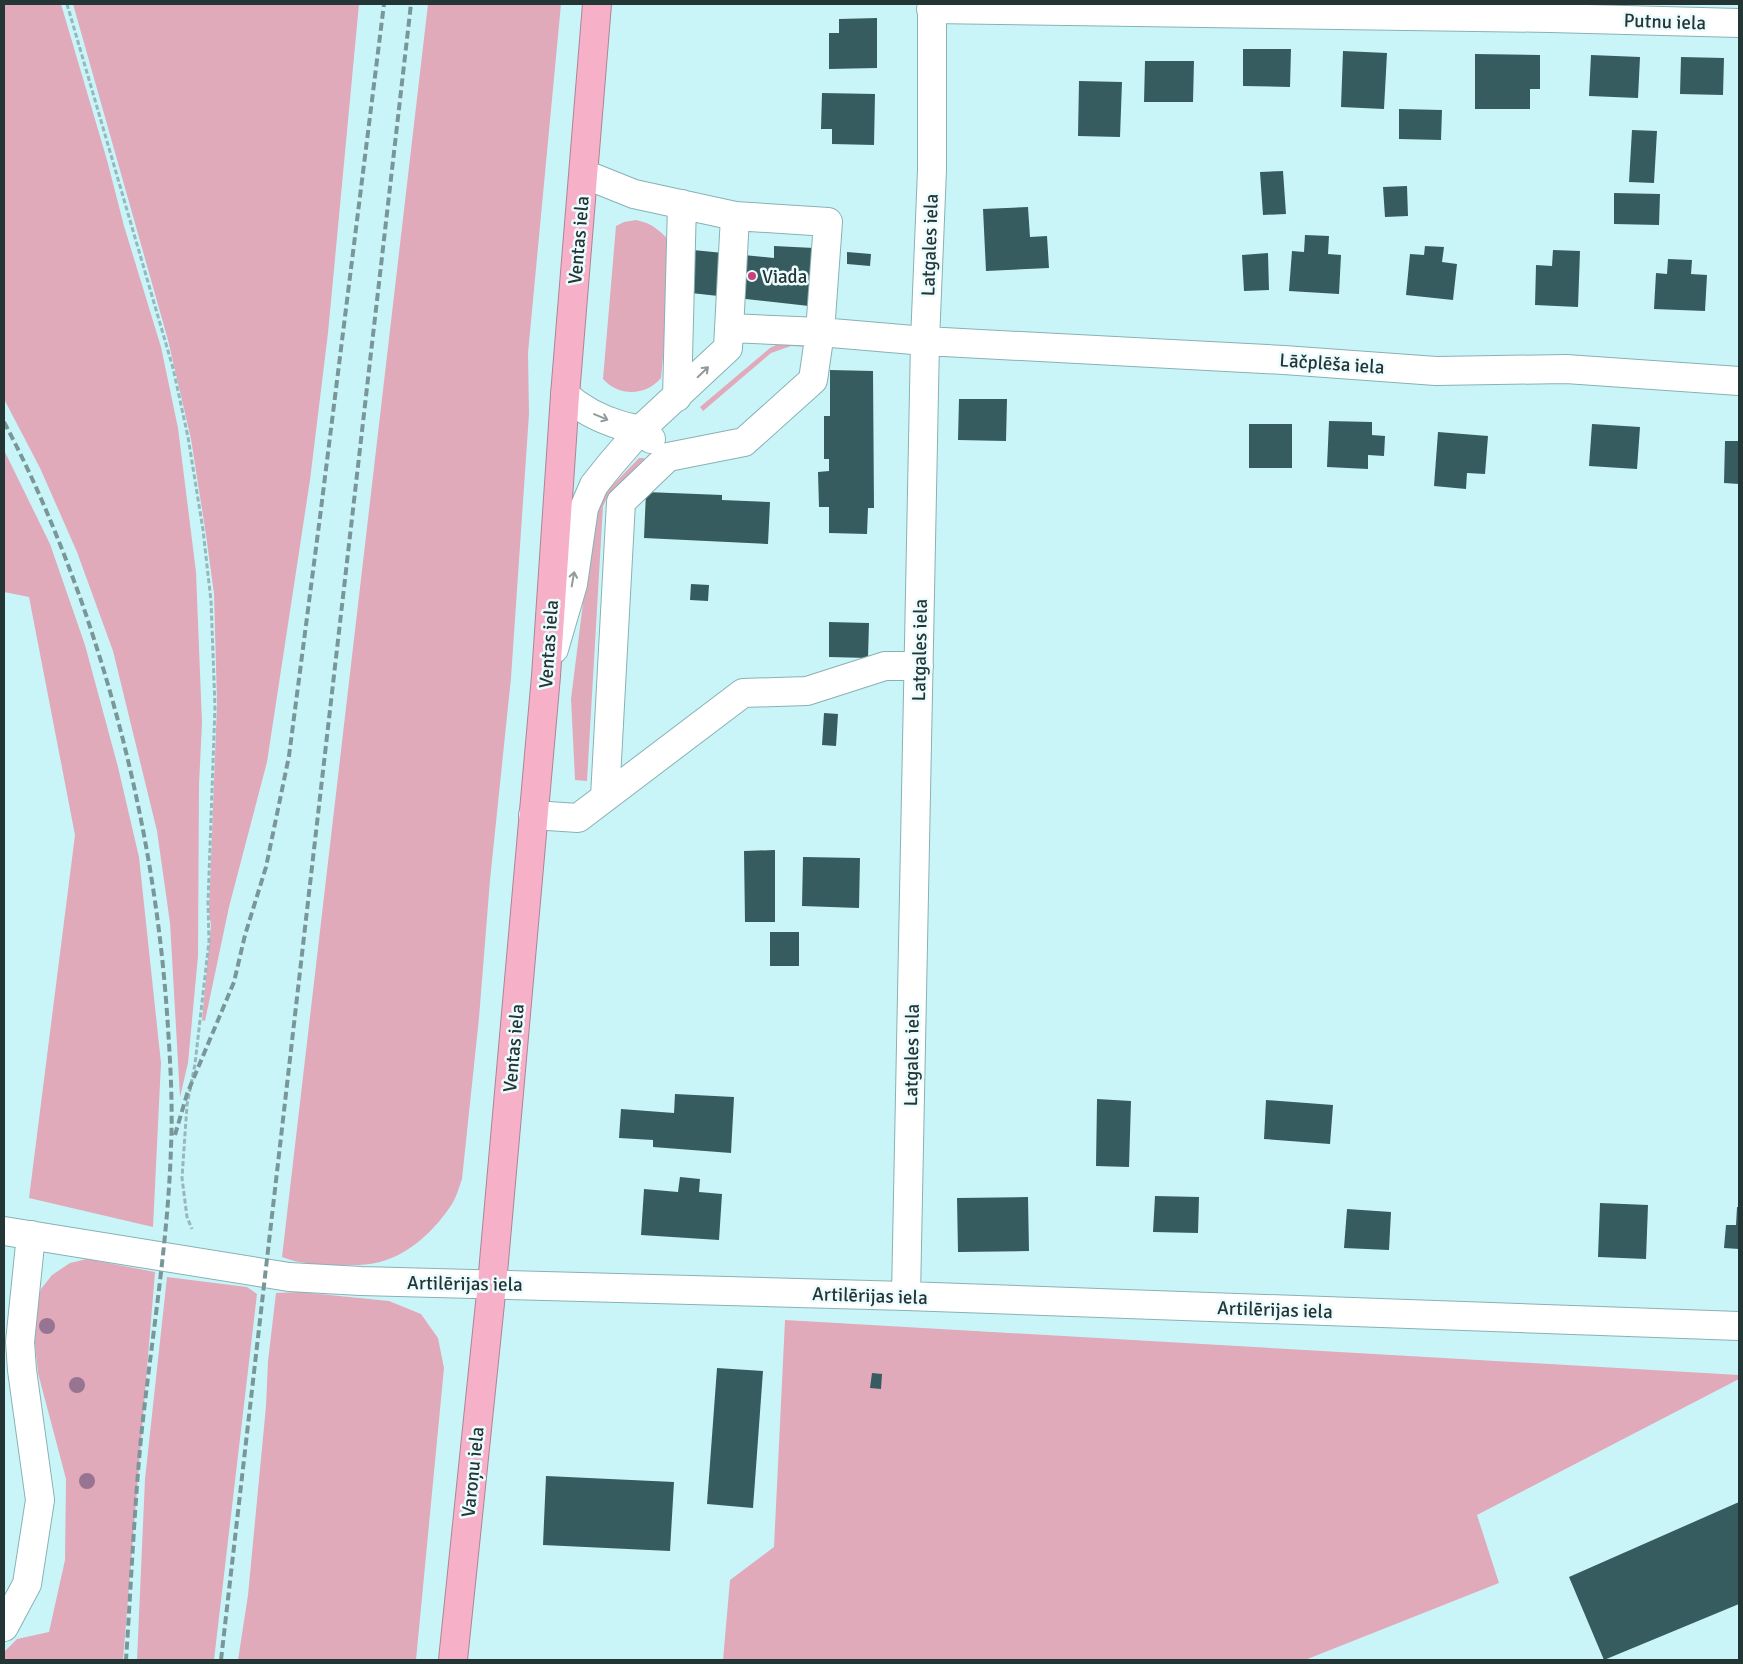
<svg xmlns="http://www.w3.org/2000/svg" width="1743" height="1664" viewBox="0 0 1743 1664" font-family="Signika,sans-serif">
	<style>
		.green { fill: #e0aabb }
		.building { fill: #365c5f }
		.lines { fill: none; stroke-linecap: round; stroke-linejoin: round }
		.minor-casing { stroke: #88b1b4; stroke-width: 30 }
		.highway-casing { stroke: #ac8595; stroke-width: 30 }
		.path { stroke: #96b8bb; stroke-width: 3; stroke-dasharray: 5 2.5; stroke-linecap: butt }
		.minor { stroke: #fff; stroke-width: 28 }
		.highway { stroke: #f6b0c8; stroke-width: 28 }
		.rail { stroke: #799799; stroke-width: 4; stroke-dasharray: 8 4; stroke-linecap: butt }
		.tree { fill: #977491 }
		.oneway { stroke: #929a9a }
		.poi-dot { fill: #c8407c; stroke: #ecfcfe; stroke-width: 2 }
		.labels { text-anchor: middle; stroke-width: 5; stroke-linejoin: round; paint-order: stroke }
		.street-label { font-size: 19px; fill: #243536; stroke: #ecfcfe }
		.poi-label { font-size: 19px; fill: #243536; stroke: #ecfcfe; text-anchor: start }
	</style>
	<rect width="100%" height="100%" fill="#caf5f8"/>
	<path class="green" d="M4 4H61L107 160 124 226 161 347 178 428 196 572 202 723 199 785 198 956 188 1063 180 1097 170 923 157 831 113 651 77 552 40 468 4 399Z
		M73 4H359L328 333 310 480 267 762 229 907 205 1021 202 1020 211 925 209 912 217 704 214 594 206 535 191 439 168 340Z
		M428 4H561L528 353 529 414 511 678 490 880 479 1018 462 1179C459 1187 457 1196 452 1204 435 1230 410 1254 380 1262 366 1266 351 1265 338 1265 319 1265 299 1264 282 1257Z
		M636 220C652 223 663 232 673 246L661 378C646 396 619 397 603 379L616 226 624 222Z
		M807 342V347L791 346 771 353 703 411 700 407 770 348 780 343Z
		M4 450 50 544 85 645 118 767 139 857 161 1063 153 1227 29 1198 75 835 29 597 4 592Z
		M639 458H644L643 464 607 498 603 506 587 781 575 780 571 699 594 515 609 489Z
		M87 1259 155 1272 123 1660H4V1652L17 1639 49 1632 65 1560 66 1479 38 1373 34 1334 36 1305 41 1289 52 1275 70 1263Z
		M167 1277 247 1287 257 1294 214 1660H137L145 1479Z
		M300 1292 389 1301 421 1314 438 1338 444 1368 416 1660H238L248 1595 266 1406 268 1361 276 1293Z
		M785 1320 1739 1375V1379L1477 1515 1499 1583 1305 1660H723L730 1580 774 1547Z"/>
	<path class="building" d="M877 18V68L829 69V33H839V19Z
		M1243 49H1291L1290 87 1243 86Z
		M1343 51 1387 53 1384 109 1341 107Z
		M1475 54 1540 55V89H1530V109H1475Z
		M1591 55 1640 57 1638 98 1589 96Z
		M1681 57 1724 58 1723 95 1680 94Z
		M1145 61H1194L1193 102H1144Z
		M1079 81 1122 82 1120 137 1078 136Z
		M822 93 875 94 874 145 832 144V129H821Z
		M1399 109 1442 110 1441 140 1399 139Z
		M1632 130 1657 131 1654 183 1629 182Z
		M1283 171 1286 214 1263 215 1260 172Z
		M1407 186 1408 216 1385 217 1383 187Z
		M1614 193 1660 194 1659 225 1614 224Z
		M1028 207 1030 237 1047 236 1049 268 986 271 983 209Z
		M1305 235 1329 236 1328 254 1341 255 1339 294 1289 291 1292 251 1304 252Z
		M774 246 814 248 809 306 691 293 693 250 774 258Z
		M1425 246 1444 247 1442 262 1457 264 1453 300 1406 295 1410 254 1424 255Z
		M1553 250 1580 251 1578 307 1535 305 1536 265 1552 266Z
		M847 252 871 254 870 266 847 264Z
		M1268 253 1269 290 1244 291 1242 255Z
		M1668 259 1692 260 1691 274 1707 275 1705 311 1654 309 1656 273 1667 274Z
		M830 370 873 371 874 508H868L867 534 829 533V507H819L818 472 829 471V459H824V416H830Z
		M959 399H1007L1006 441 958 440Z
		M1329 421 1372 422V435L1385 436 1384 456 1368 455V469L1327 467Z
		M1249 424H1292V468H1249Z
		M1592 424 1640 427 1637 469 1589 466Z
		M1438 432 1488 436 1485 474 1467 473 1466 489 1434 486Z
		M1725 441H1739V484L1724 483Z
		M646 492 722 495V500L770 502 768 544 644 538Z
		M691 584 709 585 708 601 690 600Z
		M829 622 869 623 868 658 829 657Z
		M824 713 838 714 836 746 822 745Z
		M775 850V922H745L744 851Z
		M803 857 860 858 859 908 802 906Z
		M770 932H799V966H770Z
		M675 1094 734 1097 731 1153 653 1147V1140L619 1138 621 1109 674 1113Z
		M1097 1099 1131 1101 1129 1167 1096 1166Z
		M1266 1100 1333 1105 1330 1144 1264 1139Z
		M680 1177 700 1179 699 1192 722 1194 719 1240 641 1235 644 1189 678 1192Z
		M1155 1196 1199 1197 1198 1233 1153 1232Z
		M1028 1197 1029 1251 958 1252 957 1198Z
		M1600 1203 1648 1205 1646 1259 1598 1257Z
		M1737 1207H1739V1249L1724 1248 1726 1225H1736Z
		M1347 1209 1391 1212 1389 1250 1344 1248Z
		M717 1368 763 1371 753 1508 707 1504Z
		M872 1373 882 1374 881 1389 870 1388Z
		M546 1476 674 1482 670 1551 543 1545Z
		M1739 1502V1604L1604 1660 1569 1577Z"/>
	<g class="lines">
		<g class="minor-casing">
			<path id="minor" d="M931 9 1550 18 1739 23
				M729 328 820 332 925 341 1284 360 1436 371 1566 369 1739 381
				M565 395C581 409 600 419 620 425 636 430 638 426 651 439
				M677 397 682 204
				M554 649 573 584 584 508 594 485 610 465 641 429 728 348 735 216 634 194 584 174
				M605 797 621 502 668 457 744 442 813 380 820 332 828 222 735 216
				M533 815 578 818 743 693 807 691 885 666H919
				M4 1231 289 1277 361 1281 906 1296 1739 1326
				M906 1296 925 341 932 170V4
				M4 1627 27 1584 40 1500 22 1370 20 1342 31 1235"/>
		</g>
		<g class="highway-casing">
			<path id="highway" d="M453 1660 492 1284 546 676 565 395 597 4"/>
		</g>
		<path class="path" d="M67 4 173 368 188 437 203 530 211 601 215 707 208 903 209 941 195 1064 187 1105 182 1178 187 1217 192 1229"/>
		<use href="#minor" class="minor"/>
		<use href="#highway" class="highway"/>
		<path class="rail" d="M4 422C35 480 60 541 82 603 128 736 157 872 167 1013 170 1057 173 1102 171 1147 168 1244 151 1341 141 1438 134 1512 131 1586 126 1660
			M175 1135 187 1094 234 982 245 935 266 867 289 756 320 517 384 4
			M221 1660 411 4"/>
	</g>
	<g class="tree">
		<circle cx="47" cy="1326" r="8"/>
		<circle cx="77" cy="1385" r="8"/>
		<circle cx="87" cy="1481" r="8"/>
	</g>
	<defs><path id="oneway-shaft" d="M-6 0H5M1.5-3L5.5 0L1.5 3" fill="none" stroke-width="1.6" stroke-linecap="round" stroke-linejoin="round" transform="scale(1.25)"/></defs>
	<g class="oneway">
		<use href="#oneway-shaft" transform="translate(703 372) rotate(-44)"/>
		<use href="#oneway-shaft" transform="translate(601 417) rotate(23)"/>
		<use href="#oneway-shaft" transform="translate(573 579) rotate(-80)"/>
	</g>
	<circle class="poi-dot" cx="752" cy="276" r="5"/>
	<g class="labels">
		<g class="street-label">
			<text transform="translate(1665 21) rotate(2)" y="7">Putnu iela</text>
			<text transform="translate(578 240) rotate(-85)" y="7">Ventas iela</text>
			<text transform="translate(929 245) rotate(-88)" y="7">Latgales iela</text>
			<text transform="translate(1332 363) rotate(4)" y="7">Lāčplēša iela</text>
			<text transform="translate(548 644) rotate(-86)" y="7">Ventas iela</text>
			<text transform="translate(919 650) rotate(-89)" y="7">Latgales iela</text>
			<text transform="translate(513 1048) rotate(-85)" y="7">Ventas iela</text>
			<text transform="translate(911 1055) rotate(-89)" y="7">Latgales iela</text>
			<text transform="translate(465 1283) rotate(1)" y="7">Artilērijas iela</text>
			<text transform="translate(870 1295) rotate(2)" y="7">Artilērijas iela</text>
			<text transform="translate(1275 1309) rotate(2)" y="7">Artilērijas iela</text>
			<text transform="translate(472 1472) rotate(-84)" y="7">Varoņu iela</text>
		</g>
		<g class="poi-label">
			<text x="762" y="283">Viada</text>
		</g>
	</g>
	<rect width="1743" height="1664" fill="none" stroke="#243536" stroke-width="10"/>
</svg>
